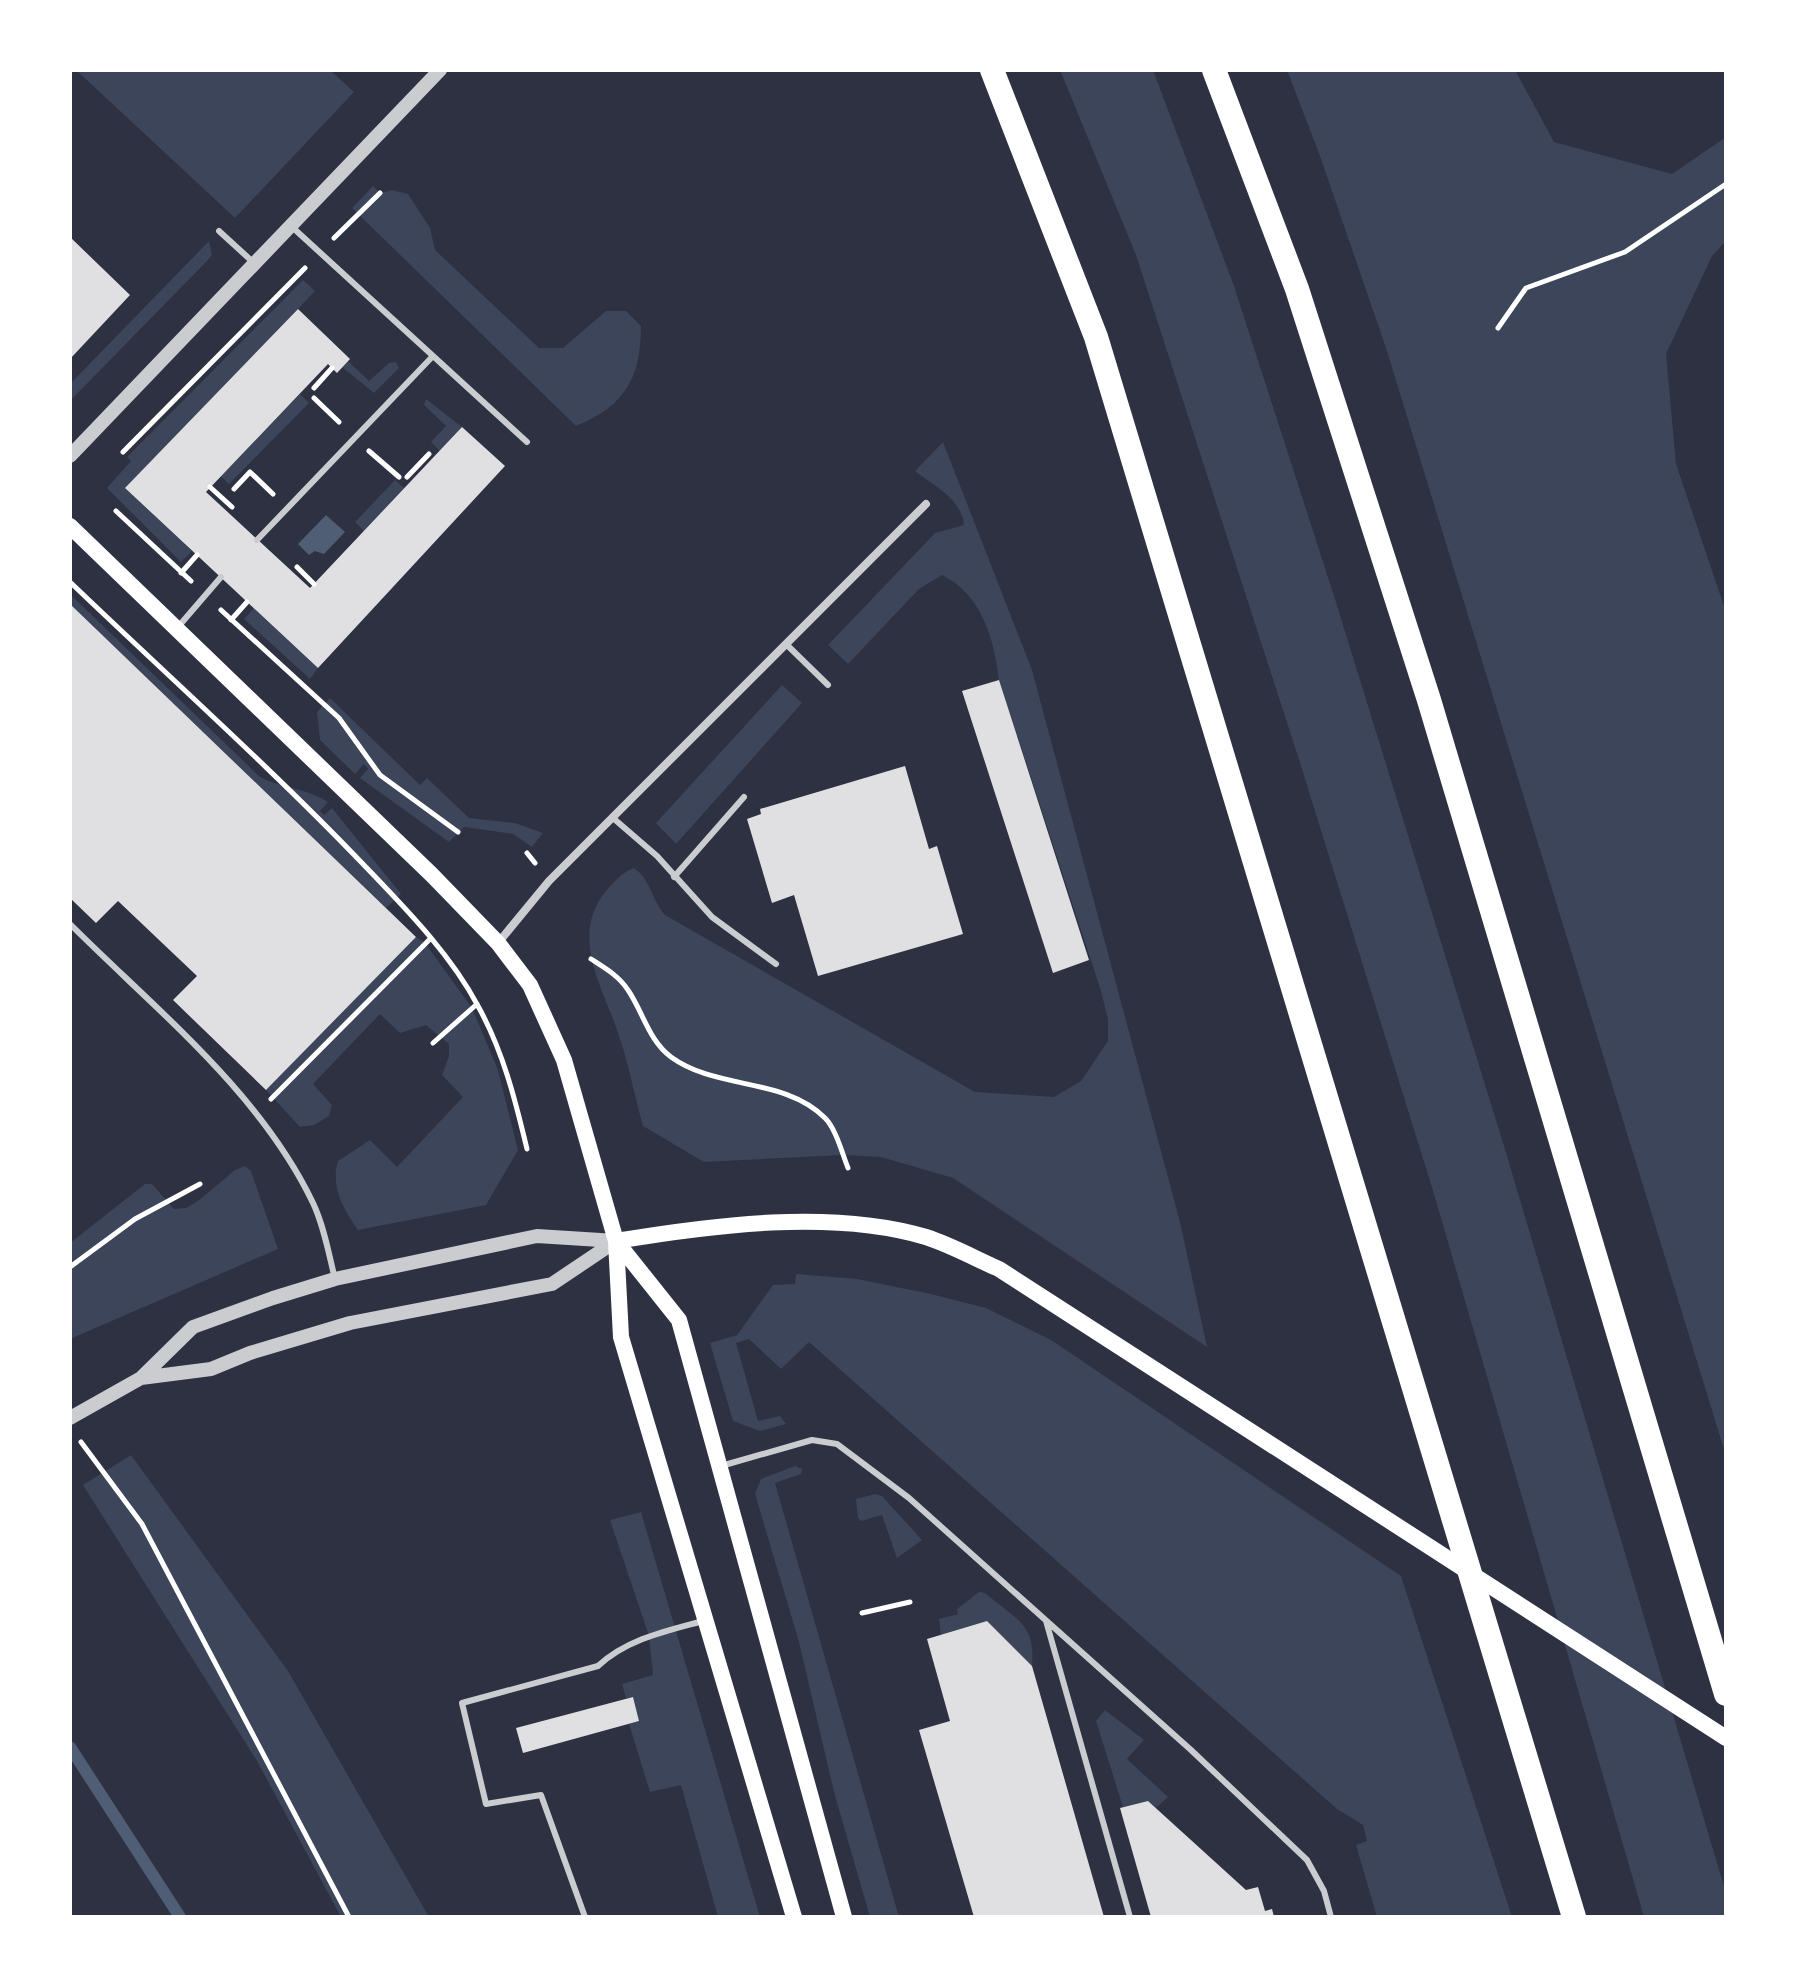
<svg xmlns="http://www.w3.org/2000/svg" width="1796" height="1987" viewBox="0 0 1796 1987" font-family="'Nunito Sans',sans-serif">
	<style>
		.green { fill: #3c4559 }
		.water { fill: #4f5d75 }
		.lines { fill: none; stroke-linecap: round; stroke-linejoin: round }
		.stream { stroke: #4f5d75; stroke-width: 12 }
		.building { fill: #e0e0e3 }
		.path { stroke: #fff; stroke-width: 5 }
		.service { stroke: #caccd0; stroke-width: 6 }
		.minor { stroke: #caccd0; stroke-width: 8 }
		.tertiary { stroke: #caccd0; stroke-width: 14 }
		.secondary { stroke: #fff; stroke-width: 16 }
		.motorway { stroke: #fff; stroke-width: 24 }
	</style>
	<rect width="100%" height="100%" fill="#2d3142"/>
	<path class="green" d="M76 70H330L354 92 235 218Z
		M1060 70H1153L1234 286 1335 599 1504 1146 1726 1893V1917H1644L1434 1194 1301 766 1136 255Z
		M1287 70H1515L1554 142 1672 174 1726 137V241L1712 256 1666 354 1676 464 1726 612V1456L1386 348 1320 156Z
		M373 186 380 193 392 190 408 194 430 228 435 250 539 348H563L606 311H626L641 326C641 378 625 406 576 426L352 208Z
		M209 241 212 255 207 261 70 401V384Z
		M303 280 315 291 126 489 192 551 181 562 107 488 131 461 127 457Z
		M348 361 369 381 389 363 396 362 399 368 374 393 342 367Z
		M300 394 309 403 229 484 220 476Z
		M426 399 462 427 440 451 431 442 446 426 424 405Z
		M943 442 1032 670 1180 1222 1207 1347 953 1178 881 1157 842 1155 704 1162 643 1126C634 1094 628 1061 617 1030 601 984 570 935 606 891 615 881 621 873 634 868 652 881 651 899 665 915L975 1092 1054 1097 1081 1081 1108 1041V1019L1101 991 999 680C994 639 982 595 942 575L919 589 848 664 828 645 935 533 964 525C961 498 934 486 915 471Z
		M395 480 404 488 364 531 355 522Z
		M70 594 260 777C284 789 304 787 328 802L320 811 324 815 332 808 401 894 386 908 70 604Z
		M254 608 318 668 310 679 244 619Z
		M782 685 802 703 676 844 656 823Z
		M330 698 420 785 427 778 469 818 515 823 543 833 532 847 513 834 464 827 449 842 360 778 368 769 364 764 355 774 320 740 317 712Z
		M416 937 425 943 472 1008 498 1070 518 1150 486 1205 358 1230C344 1210 330 1187 338 1161L370 1140 397 1167 463 1097 442 1075 449 1056V1044L426 1025 400 1033 380 1014 313 1084 332 1105 329 1116 314 1125 300 1127 266 1090Z
		M245 1166 251 1171 278 1249 70 1339V1243L145 1184H152L174 1209 186 1208 198 1201 235 1170Z
		M796 1274 857 1279 931 1294 986 1308 1051 1340 1401 1576 1512 1917H1377L1356 1845 1367 1841 1363 1825 1337 1809 809 1342 781 1369 749 1339 736 1343 758 1421 780 1416 786 1424 760 1431 733 1421 710 1343 737 1335 773 1285 795 1284Z
		M131 1455 288 1671 429 1917H341L257 1761 83 1485Z
		M795 1466 802 1469 801 1474 775 1483 899 1917H870L834 1792 799 1642 755 1494 761 1479Z
		M875 1494 882 1496 922 1540 897 1558 882 1515 861 1521 858 1518 856 1499Z
		M641 1512 760 1917H718L681 1785 650 1792 629 1724 639 1721 633 1697 626 1698 622 1684 653 1675 649 1636 610 1520Z
		M979 1592 985 1593C1015 1619 1036 1623 1032 1666L987 1621 941 1635 939 1619 958 1614 957 1609Z
		M1105 1710 1144 1740 1127 1759 1168 1797 1156 1808 1148 1801 1123 1807 1096 1721Z"/>
	<path class="water" d="M326 515 345 532 324 554 315 551 309 555 298 544Z"/>
	<g class="lines">
		<path class="stream" d="M70 1747 180 1917"/>
	</g>
	<path class="building" d="M70 237 130 295 70 359Z
		M298 309 350 359 337 373 328 364 206 492 310 588 462 427 505 466 318 668 125 488Z
		M70 604 416 937 266 1090 173 1000 197 976 118 901 96 923 70 898Z
		M999 680 1089 960 1053 973 962 691Z
		M905 766 929 849 937 846 963 934 818 976 794 895 772 903 747 819 761 814 760 809Z
		M987 1621 1032 1666 1104 1917H974L919 1730 950 1721 927 1639Z
		M633 1697 639 1721 523 1753 516 1728Z
		M1148 1801 1246 1890 1258 1887 1265 1911 1272 1909 1274 1917H1151L1120 1808Z"/>
	<g class="lines">
		<path class="path" d="M334 238 380 193
			M1498 328 1526 288 1625 252 1726 184
			M314 388 332 368
			M314 398 339 422
			M369 451 399 477
			M123 452 305 268
			M407 477 429 454
			M210 487 232 507
			M234 489 250 472 273 494
			M116 511 191 581
			M297 567 314 584
			M181 573 197 555
			M70 582C168 676 270 767 363 864 404 907 450 953 478 1006 503 1051 515 1099 527 1149
			M221 610 339 718 380 775 458 832
			M231 620 247 602
			M527 853 535 863
			M591 959C605 968 619 976 628 990 643 1012 649 1041 671 1057 716 1090 784 1077 825 1118 836 1129 842 1153 848 1168
			M433 1043 477 1004
			M271 1099 431 938
			M70 1267 135 1219 200 1184
			M81 1442 142 1524 349 1917
			M862 1613 910 1602"/>
		<path class="service" d="M291 226 527 442
			M219 231 254 263
			M257 540 432 357
			M178 627 221 577
			M786 644 828 685
			M613 818 657 856 712 917 776 964
			M674 877 744 797
			M70 924C156 1010 260 1092 313 1203 324 1226 329 1255 335 1279
			M721 1466 812 1440 837 1444 909 1498 1191 1750 1307 1860 1324 1891 1331 1917
			M1046 1621 1130 1917
			M585 1917 541 1795 486 1804 462 1703 598 1666C627 1639 666 1631 703 1621"/>
		<path class="minor" d="M498 943 549 881 926 504"/>
		<path class="tertiary" d="M70 456 440 70
			M141 1378 211 1369 250 1353 350 1323 552 1284 616 1241
			M70 1418 141 1378 193 1327 273 1298 335 1279 537 1236 616 1241"/>
		<path class="secondary" d="M70 526 432 875 498 943 530 985 564 1060 616 1241 621 1337 794 1917
			M616 1241C712 1225 832 1209 926 1237 951 1245 976 1259 999 1269L1726 1738
			M616 1241 679 1320 844 1917"/>
		<path class="motorway" d="M992 70 1096 337 1574 1917
			M1214 70 1297 289 1429 700 1726 1694"/>
	</g>
	<rect width="1796" height="1987" fill="none" stroke="#ffffff" stroke-width="144"/>
</svg>
